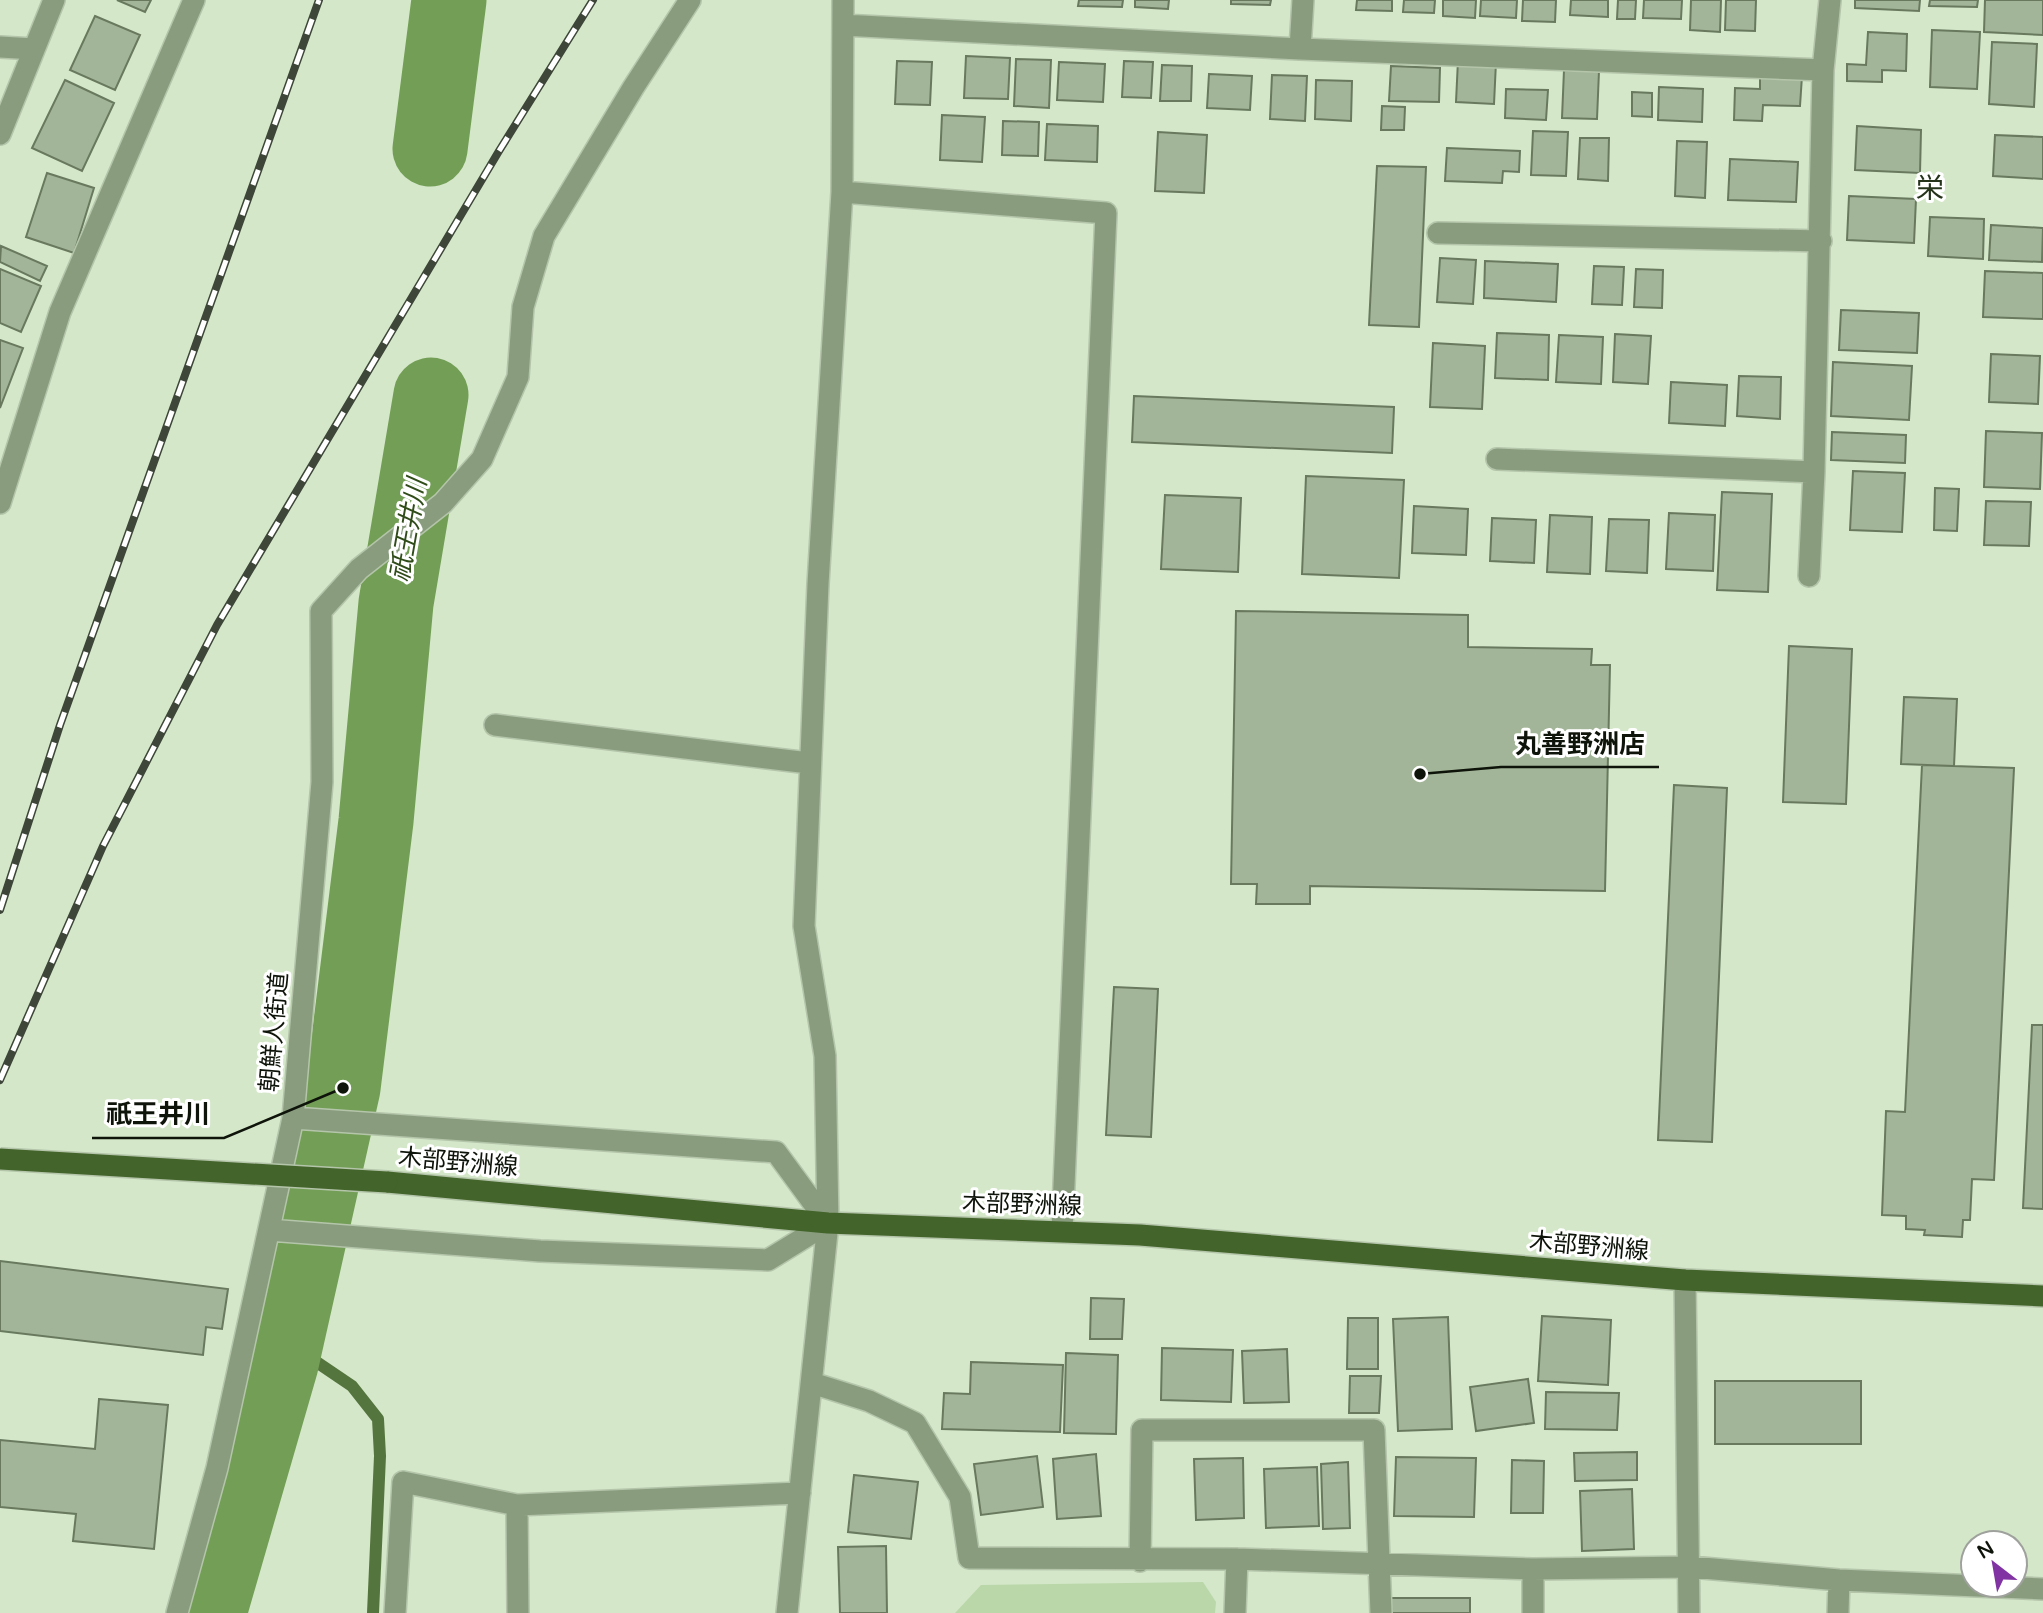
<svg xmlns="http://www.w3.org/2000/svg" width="2043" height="1613" viewBox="0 0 2043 1613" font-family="'Varela Round','Noto Sans JP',sans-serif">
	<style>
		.green { fill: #bad7a9 }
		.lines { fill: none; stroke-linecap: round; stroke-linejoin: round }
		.stream { stroke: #55753f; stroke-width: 12 }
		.river { stroke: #739e56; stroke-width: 75 }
		.building { fill: #a3b598; stroke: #68795e; stroke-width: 2 }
		.minor-casing { stroke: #b4c5aa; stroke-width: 24 }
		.major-casing { stroke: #b4c5aa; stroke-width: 24 }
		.minor { stroke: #899d7e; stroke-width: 21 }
		.major { stroke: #43642a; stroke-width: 21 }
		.rail-casing { stroke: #3d4638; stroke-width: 8 }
		.rail { stroke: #fff; stroke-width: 5; stroke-dasharray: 16; stroke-linecap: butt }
		.major-bridge-casing { stroke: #b4c5aa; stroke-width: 24; stroke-linecap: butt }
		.major-bridge { stroke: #43642a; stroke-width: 21 }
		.labels { text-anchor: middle; stroke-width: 6; stroke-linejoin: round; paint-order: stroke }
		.street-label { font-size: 24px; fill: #0e140a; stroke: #fff }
		.water-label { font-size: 26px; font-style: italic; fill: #304c19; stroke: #fff }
		.quarter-label { font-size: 28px; fill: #25331b; stroke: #fff }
		.leader { fill: none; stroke: #0e140a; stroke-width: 2.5 }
		.callout-dot { fill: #0e140a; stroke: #fff; stroke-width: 2.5 }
		.callout-label { font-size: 26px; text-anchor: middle; font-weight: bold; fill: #0e140a; stroke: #fff; stroke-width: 6; stroke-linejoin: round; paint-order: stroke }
	</style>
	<rect width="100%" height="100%" fill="#d4e7c9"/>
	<path class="green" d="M1203 1582 1216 1602 1215 1613H955L981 1585Z"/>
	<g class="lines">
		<path class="stream" d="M287 1336 318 1363 352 1386 378 1419 380 1456 373 1613"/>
		<path class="river" d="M430 149 449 0
			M209 1613 281 1364 343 1088 376 821 396 603 431 395"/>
	</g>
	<path class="building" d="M117 0H151L145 12Z
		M1079 0H1123L1122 7 1078 6Z
		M1135 0H1169L1168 9 1135 7Z
		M1231 0H1271L1270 5 1231 4Z
		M1357 0H1392V11L1356 10Z
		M1404 0H1435L1434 13 1403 12Z
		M1443 0H1476L1475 18 1443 16Z
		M1481 0H1517L1516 18 1480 16Z
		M1523 0H1556L1555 22 1522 21Z
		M1571 0H1608V17L1570 15Z
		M1618 0H1636L1635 19H1617Z
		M1644 0H1682L1681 19 1643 18Z
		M1691 0H1721L1720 32 1690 30Z
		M1726 0H1756L1755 31 1725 30Z
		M1855 0H1920L1919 11 1855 8Z
		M1930 0H1978L1977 7 1929 6Z
		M1985 0H2043V35L1984 32Z
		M95 16 140 35 115 90 70 70Z
		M1932 30 1980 32 1977 89 1930 87Z
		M1868 32 1907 34 1906 71 1882 70V82L1847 81V64L1866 65Z
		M1992 42 2037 44 2034 107 1989 104Z
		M966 56 1010 58 1008 99 964 98Z
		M1016 59 1051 60 1049 108 1014 106Z
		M1458 60 1496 62 1494 104 1456 102Z
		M897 61 932 62 930 105 895 104Z
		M1124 61 1153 62 1151 98 1122 97Z
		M1059 62 1105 64 1103 102 1057 100Z
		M1162 65 1192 66 1191 101H1160Z
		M1391 66 1440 68 1439 102 1389 101Z
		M1564 70 1599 71 1597 119 1562 118Z
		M1209 74 1252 76 1250 110 1207 108Z
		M1760 74 1802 76 1800 106 1763 105 1762 121 1734 120 1735 88 1760 89Z
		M1272 75 1307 76 1305 121 1270 119Z
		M65 80 114 103 82 171 32 148Z
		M1316 80 1352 81 1351 121 1315 119Z
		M1659 87 1703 89 1702 122 1658 120Z
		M1506 89 1548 90 1546 120 1505 118Z
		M1632 92 1652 93V117L1632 116Z
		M1382 106 1405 107 1404 130H1381Z
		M942 115 985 117 982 162 940 160Z
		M1003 121 1039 122 1038 156 1002 155Z
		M1047 124 1098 126 1097 162 1045 160Z
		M1857 126 1921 130 1920 173 1855 170Z
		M1533 131 1568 132 1566 176 1531 175Z
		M1158 132 1207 135 1204 193 1155 191Z
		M1995 135 2043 137V179L1993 176Z
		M1580 138H1609L1608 181 1578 179Z
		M1677 141 1707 142 1705 198 1675 196Z
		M1447 148 1520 151 1519 172 1503 171 1502 183 1445 181Z
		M1730 159 1798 162 1796 202 1728 200Z
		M1377 166 1426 167 1419 327 1369 325Z
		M47 173 94 188 74 253 26 237Z
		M1849 196 1916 199 1914 243 1847 240Z
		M1930 217 1984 219 1983 259 1928 256Z
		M1991 225 2043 228 2042 262 1989 260Z
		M1 246 47 266 40 281 0 262Z
		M1440 258 1476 260 1473 304 1437 302Z
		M1485 261 1558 264 1556 302 1484 298Z
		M1594 266 1624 267 1622 305 1592 304Z
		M0 269 41 286 21 332 0 323Z
		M1636 269 1663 270 1662 308 1634 307Z
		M1985 271 2043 273V319L1983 317Z
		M1841 310 1919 313 1917 353 1839 350Z
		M1497 333 1549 335 1548 380 1495 378Z
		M1615 334 1651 336 1648 384 1613 382Z
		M1559 335 1603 337 1601 384 1556 382Z
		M0 340 23 348 0 408Z
		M1433 343 1485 346 1482 409 1430 407Z
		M1991 354 2040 356 2038 404 1989 402Z
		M1833 362 1912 366 1909 420 1831 416Z
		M1739 376 1781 377 1780 419 1737 416Z
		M1671 382 1727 385 1725 426 1669 423Z
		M1134 396 1394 407 1392 453 1132 442Z
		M1986 431 2042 433 2040 489 1984 487Z
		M1832 432 1906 435 1905 463 1831 460Z
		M1853 471 1905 473 1902 532 1850 530Z
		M1306 476 1404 480 1399 578 1302 574Z
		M1935 488 1959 489 1957 531 1934 530Z
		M1722 492 1772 494 1768 592 1717 590Z
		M1165 495 1241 498 1238 572 1161 569Z
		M1986 501 2031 502 2029 546 1984 545Z
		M1414 506 1468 509 1466 555 1412 553Z
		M1669 513 1715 515 1713 571 1666 569Z
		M1550 515 1592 517 1590 574 1547 572Z
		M1492 518 1536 520 1534 563 1490 561Z
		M1609 519 1649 520 1647 573 1606 571Z
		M1236 611 1468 615V647L1592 649 1591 665H1610L1605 891 1310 886V904H1256L1257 884H1231Z
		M1789 646 1852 649 1846 804 1783 802Z
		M1904 697 1957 699 1954 766 1901 764Z
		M1922 765 2014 768 1994 1180 1972 1179 1970 1220H1963L1962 1237 1924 1235 1925 1230 1906 1229V1216L1882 1215 1886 1111 1905 1112Z
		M1674 785 1727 788 1712 1142 1658 1140Z
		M1114 987 1158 989 1151 1137 1106 1135Z
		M2032 1025H2043V1209L2023 1208Z
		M0 1261 228 1289 222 1329 206 1327 203 1355 0 1331Z
		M1091 1298 1124 1299 1122 1339H1090Z
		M1542 1316 1611 1320 1608 1385 1538 1381Z
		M1448 1317 1452 1429 1398 1431 1393 1319Z
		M1348 1318H1378V1369H1347Z
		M1162 1348 1233 1350 1231 1402 1161 1400Z
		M1287 1349 1289 1402 1244 1403 1242 1351Z
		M1066 1353 1118 1355 1116 1434 1064 1433Z
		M971 1362 1063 1365 1060 1432 942 1429 944 1393 970 1394Z
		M1350 1376H1381L1379 1413H1349Z
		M1528 1379 1534 1423 1476 1431 1470 1387Z
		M1715 1381H1861V1444H1715Z
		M1546 1392 1619 1393 1617 1430 1545 1429Z
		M99 1399 168 1405 154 1549 73 1541 76 1514 0 1507V1440L95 1449Z
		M1637 1452V1480L1575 1481 1574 1453Z
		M1096 1454 1101 1516 1057 1519 1053 1459Z
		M1037 1456 1043 1507 981 1515 974 1464Z
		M1396 1457 1476 1458 1474 1517 1394 1516Z
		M1243 1458 1244 1518 1196 1520 1194 1459Z
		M1512 1460 1544 1461 1543 1513H1511Z
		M1348 1462 1350 1528 1323 1529 1321 1464Z
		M1317 1467 1319 1526 1266 1528 1264 1469Z
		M854 1475 918 1482 911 1539 848 1532Z
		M1632 1489 1634 1549 1582 1551 1580 1491Z
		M886 1546 887 1613H840L838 1547Z
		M1391 1598H1470V1613H1391Z"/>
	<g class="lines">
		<g class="minor-casing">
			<path id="minor" d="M843 25 1300 49 1823 70
				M0 47 34 49
				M1300 49 1303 0
				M0 134 54 0
				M842 192 1106 213 1062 1231
				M1438 233 1821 241
				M1497 459 1814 472
				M0 503 60 312 194 0
				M1809 576 1814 472 1823 70 1830 0
				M495 725 809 763
				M293 1118 776 1152 828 1223
				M269 1230 540 1251 768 1260 828 1223
				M1685 1280 1689 1613
				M812 1383 869 1401 915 1423 960 1497 969 1558 1237 1559 1533 1569 1691 1567 1839 1580 2043 1589
				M517 1505 518 1613
				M1140 1561 1142 1430H1374L1381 1613
				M177 1613 217 1468 293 1118 322 782 321 611 359 569 443 503 482 459 518 377 523 307 544 236 633 88 690 0
				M395 1613 403 1482 517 1505 800 1493
				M787 1613 828 1223 825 1056 804 926 818 584 842 192 843 0
				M1235 1613 1237 1559
				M1533 1613V1569
				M1838 1613 1839 1580"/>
		</g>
		<g class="major-casing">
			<path id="major" d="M387 1182 828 1223 1140 1235 1685 1280 2043 1296"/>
		</g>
		<use href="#minor" class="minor"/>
		<use href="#major" class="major"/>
		<g class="rail-casing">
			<path id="rail" d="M0 910 60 725 319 0
				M0 1080 103 846 217 625 499 151 593 0"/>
		</g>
		<use href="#rail" class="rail"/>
		<g class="major-bridge-casing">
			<path id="major-bridge" d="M0 1159 387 1182"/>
		</g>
		<use href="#major-bridge" class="major-bridge"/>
	</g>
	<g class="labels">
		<g class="street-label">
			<text transform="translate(274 1032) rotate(-85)" y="8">朝鮮人街道</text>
			<text transform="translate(458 1162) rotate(5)" y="8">木部野洲線</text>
			<text transform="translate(1022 1204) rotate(2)" y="8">木部野洲線</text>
			<text transform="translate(1589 1246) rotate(5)" y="8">木部野洲線</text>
		</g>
		<g class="water-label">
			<text transform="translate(408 530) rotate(-80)" y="9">祇王井川</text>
		</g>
		<g class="quarter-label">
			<text x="1930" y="198">栄</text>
		</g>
	</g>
	<path class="leader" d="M1420 774L1501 767H1659M343 1088L224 1138H92"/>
	<g class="callout-dot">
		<circle cx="1420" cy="774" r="7"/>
		<circle cx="343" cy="1088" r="7"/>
	</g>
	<g class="callout-label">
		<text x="1580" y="753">丸善野洲店</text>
		<text x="158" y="1123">祇王井川</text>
	</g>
	<g transform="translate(1994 1564) rotate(329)"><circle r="33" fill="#ffffff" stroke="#9fa19d" stroke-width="2"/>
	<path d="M0-5L12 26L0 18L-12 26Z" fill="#8133a4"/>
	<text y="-10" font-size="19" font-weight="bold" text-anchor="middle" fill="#0e140a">N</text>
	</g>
</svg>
